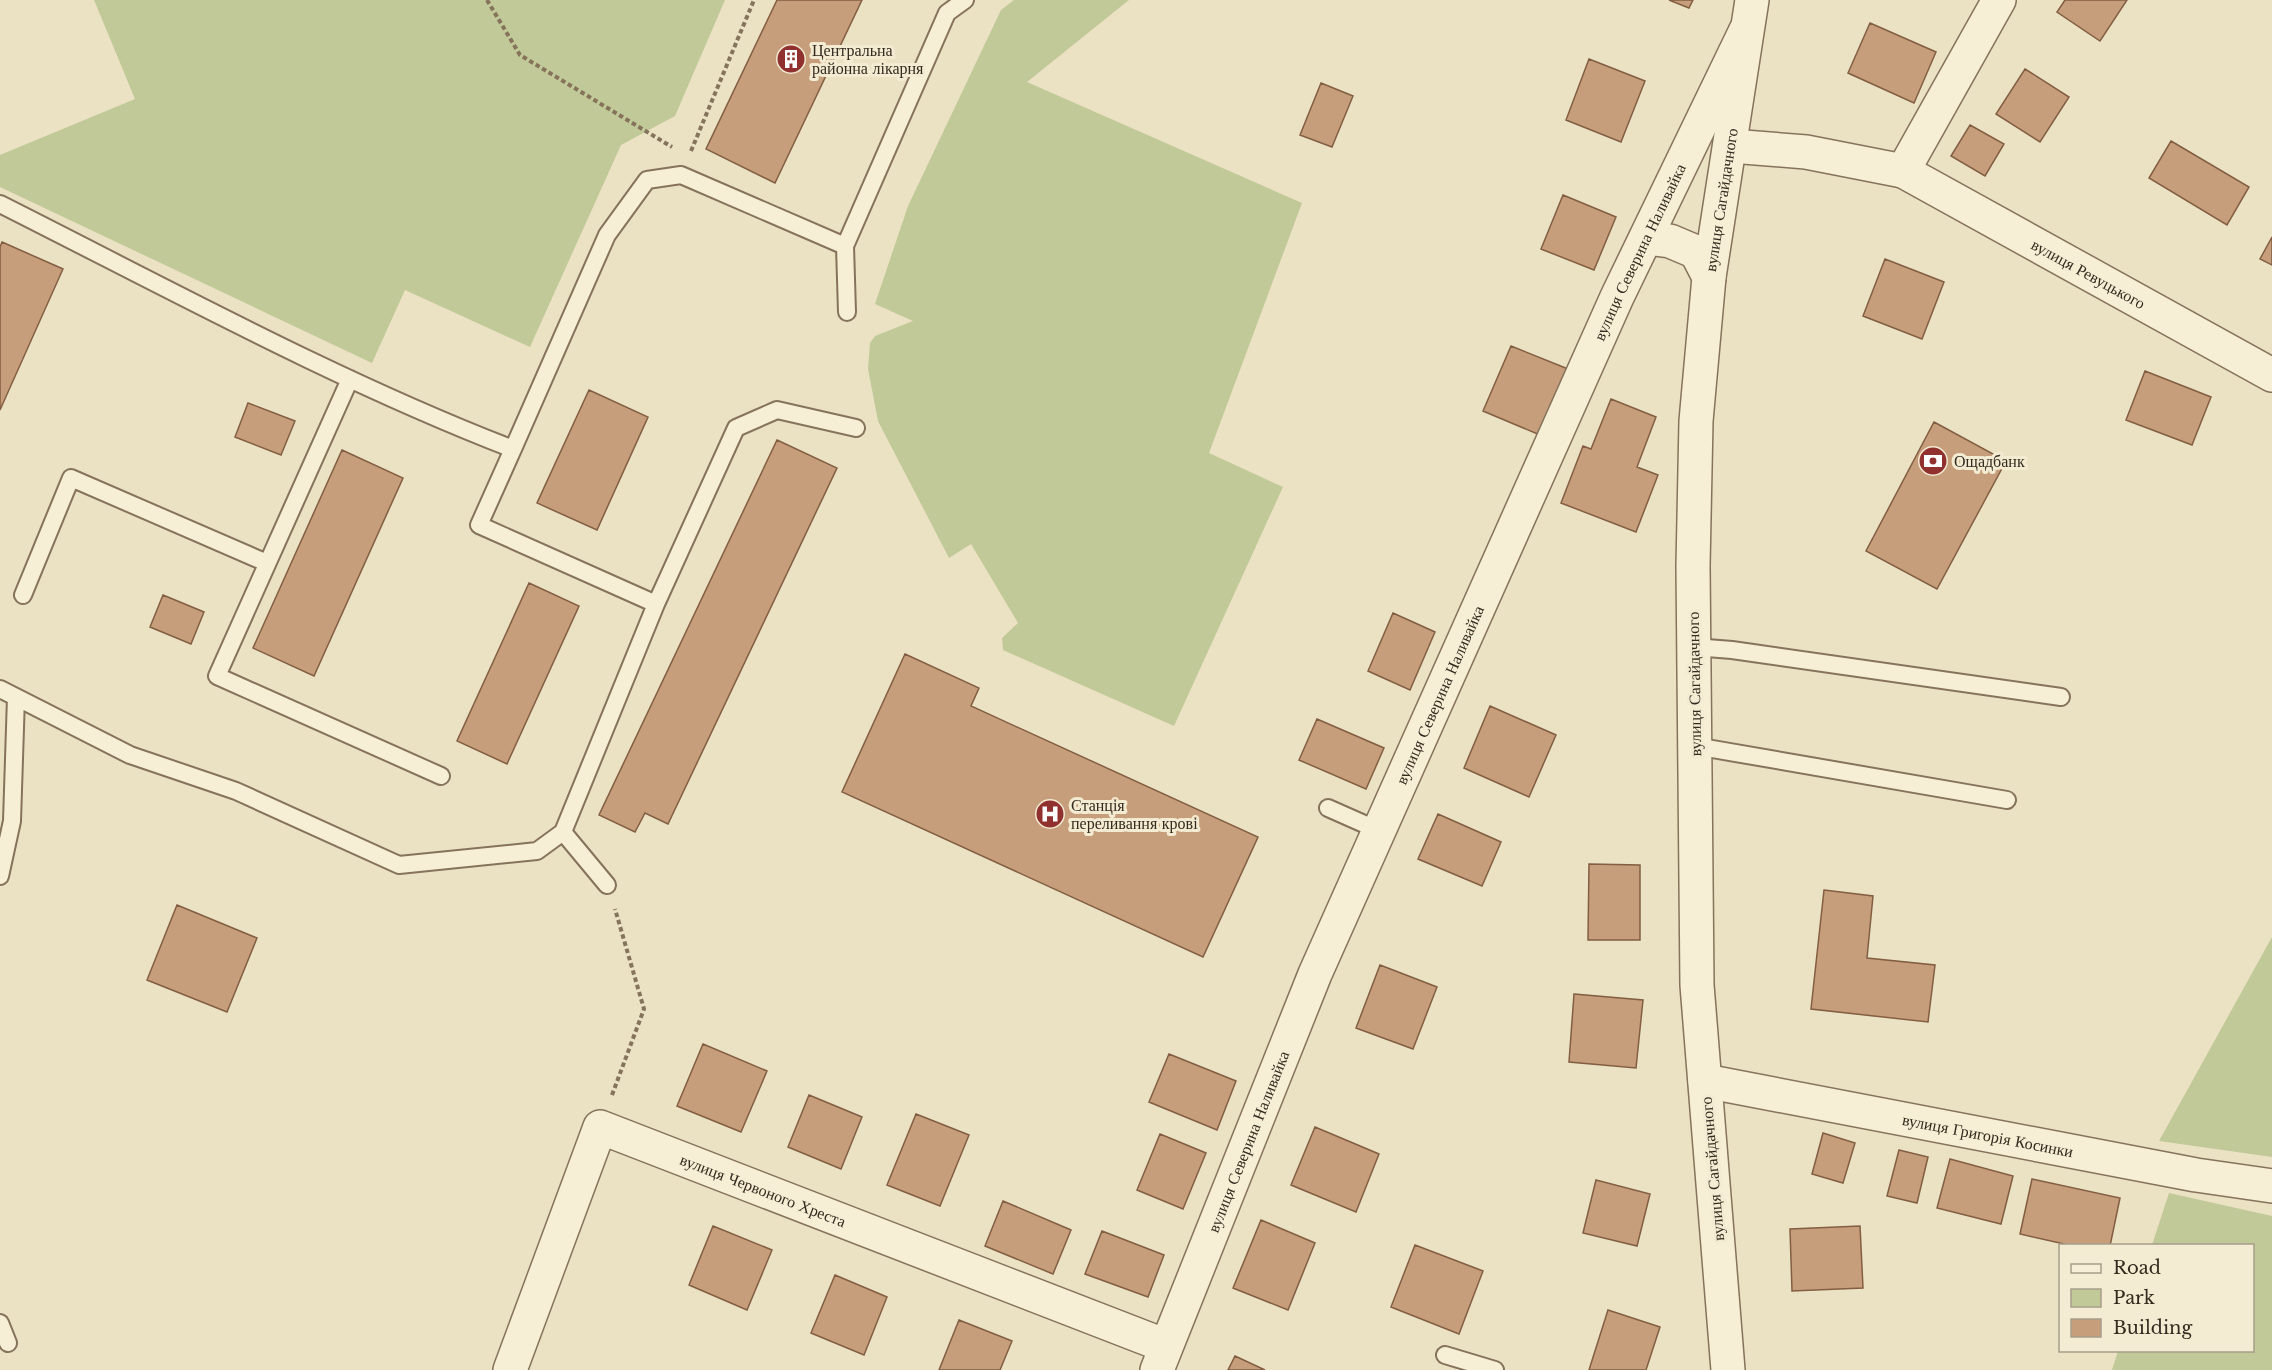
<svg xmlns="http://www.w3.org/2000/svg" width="2272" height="1370" viewBox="0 0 2272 1370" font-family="'Libre Baskerville',serif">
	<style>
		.green { fill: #c1c998 }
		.building { fill: #c79e7b; stroke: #825e42; stroke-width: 1.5 }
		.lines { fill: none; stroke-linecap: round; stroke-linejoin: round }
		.service-casing { stroke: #85735b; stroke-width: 20 }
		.minor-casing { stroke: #85735b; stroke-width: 36 }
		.path { stroke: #85735b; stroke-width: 4; stroke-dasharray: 4.5 3; stroke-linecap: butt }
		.service { stroke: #f7eed6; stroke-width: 16 }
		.minor { stroke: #f7eed6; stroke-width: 33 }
		.labels { text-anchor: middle; stroke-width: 6; stroke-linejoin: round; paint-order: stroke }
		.poi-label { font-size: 16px; fill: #352a1e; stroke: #f3ebd2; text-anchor: start }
		.street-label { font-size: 16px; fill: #352a1e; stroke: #f3ebd2 }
	</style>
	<rect width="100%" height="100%" fill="#ebe1c3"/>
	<path class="green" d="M94 0H725L675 116 621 145 530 347 405 290 372 363 0 187V155L135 99Z
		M1014 0H1129L1027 82 1302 203 1209 453 1283 487 1174 726 1003 650 1002 638 1018 623 971 544 949 558 878 421 868 369 870 343 875 336 913 321 875 304 908 206 1001 10Z
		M2272 937V1157L2159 1141Z
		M2169 1193 2272 1216V1370H2112L2118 1351 2252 1350V1246L2152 1245Z"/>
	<path class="building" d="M777 0H862L775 183 706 149Z
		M1669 0H1693L1689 8Z
		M2065 0H2127L2100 41 2057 12Z
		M1870 23 1936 52 1914 103 1848 73Z
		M1589 59 1645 81 1621 142 1566 120Z
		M2025 69 2069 97 2040 142 1996 114Z
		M1321 83 1353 96 1332 147 1300 135Z
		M1970 125 2004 144 1985 176 1951 156Z
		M2171 141 2249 187 2227 225 2149 178Z
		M1563 195 1616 217 1594 270 1541 249Z
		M2272 237V265L2260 259Z
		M2 242 63 269 0 410V247Z
		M1885 259 1944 282 1922 339 1863 316Z
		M1511 346 1568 369 1540 435 1483 411Z
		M2145 371 2211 397 2192 445 2126 420Z
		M589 390 648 417 597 530 537 503Z
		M1611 399 1656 417 1637 467 1658 475 1636 532 1561 503 1583 446 1591 449Z
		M248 403 295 421 281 455 235 437Z
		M1934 422 2006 461 1937 589 1866 551Z
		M777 440 837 468 668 824 645 813 635 832 599 815Z
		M342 450 403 478 314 676 253 648Z
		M529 583 579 606 507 764 457 741Z
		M163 595 204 612 191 644 150 627Z
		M1393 613 1435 632 1410 690 1368 671Z
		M905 654 979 688 971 706 1258 837 1203 957 842 792Z
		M1490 706 1556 735 1529 797 1464 768Z
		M1317 719 1384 748 1366 789 1299 760Z
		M1438 814 1501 842 1482 886 1418 859Z
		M1589 864 1640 865V940H1588Z
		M1824 890 1873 896 1867 958 1935 965 1928 1022 1811 1009Z
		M177 905 257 938 227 1012 147 980Z
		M1380 965 1437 987 1413 1049 1356 1028Z
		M1574 994 1643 1000 1636 1068 1569 1062Z
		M703 1044 767 1071 741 1132 677 1106Z
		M1169 1054 1236 1081 1217 1130 1149 1102Z
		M809 1095 862 1117 841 1169 788 1147Z
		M916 1114 969 1135 940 1206 887 1185Z
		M1315 1127 1379 1154 1356 1212 1291 1185Z
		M1823 1133 1855 1143 1843 1183 1812 1174Z
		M1160 1134 1206 1153 1183 1209 1137 1190Z
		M1899 1150 1928 1157 1917 1203 1887 1196Z
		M1950 1159 2013 1176 2001 1224 1937 1208Z
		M2032 1179 2120 1198 2110 1246H2073L2020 1234Z
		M1596 1180 1650 1194 1637 1246 1583 1233Z
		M1003 1201 1071 1230 1053 1274 985 1246Z
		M1261 1220 1315 1243 1288 1310 1233 1288Z
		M713 1226 772 1250 747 1310 689 1285Z
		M1860 1226 1863 1288 1792 1291 1790 1229Z
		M1102 1231 1164 1255 1148 1297 1085 1274Z
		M1415 1245 1483 1271 1459 1334 1391 1307Z
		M835 1275 887 1297 864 1355 811 1333Z
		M1608 1310 1660 1327 1646 1370H1589Z
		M959 1320 1012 1341 1000 1370H939Z
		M1235 1356 1265 1370H1228Z"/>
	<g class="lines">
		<g class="service-casing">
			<path id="service" d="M0 204C169 289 337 381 513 449L607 235 647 180 681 175 845 246
				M847 312 845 246 947 13 965 0
				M350 379 217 676 441 776
				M513 449 479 525 656 604
				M23 595 71 478 267 563
				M1694 647 1732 650 2061 697
				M0 689 130 755 236 791 399 865 537 851 563 832
				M1695 746 2007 800
				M1328 808 1380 831
				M0 876 12 821 16 697
				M607 885 563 832 656 604 736 428 777 410 856 428
				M0 1323 8 1343
				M1445 1355 1495 1370"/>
		</g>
		<g class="minor-casing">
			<g id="minor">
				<path d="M1731 146 1806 152 1903 171 1999 0"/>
				<path id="s1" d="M1903 171 2272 375"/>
				<path d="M1646 238 1670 241 1696 252 1709 277"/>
				<path id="s2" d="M1705 1081 2196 1175 2272 1186"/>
				<path id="s3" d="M510 1370 600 1127 1166 1346"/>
				<path id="s4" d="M1157 1370 1315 974 1617 297 1746 30"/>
				<path id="s5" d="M1728 1370 1697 985 1693 566 1696 421 1709 277 1752 0"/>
			</g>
		</g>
		<path class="path" d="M487 0 520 55 672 147
			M691 151 754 0
			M612 1095 644 1009 615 909"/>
		<use href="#service" class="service"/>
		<use href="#minor" class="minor"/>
	</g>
	<defs>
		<g id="building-disc" transform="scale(1.5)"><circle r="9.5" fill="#90312f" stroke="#f3ebd2"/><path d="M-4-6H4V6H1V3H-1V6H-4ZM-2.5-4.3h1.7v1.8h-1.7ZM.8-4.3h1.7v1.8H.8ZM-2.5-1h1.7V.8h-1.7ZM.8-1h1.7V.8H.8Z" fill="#fff"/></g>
		<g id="bank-disc" transform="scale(1.5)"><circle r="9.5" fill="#90312f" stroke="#f3ebd2"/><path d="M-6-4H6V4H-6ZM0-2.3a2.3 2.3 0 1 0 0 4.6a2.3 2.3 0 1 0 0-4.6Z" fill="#fff"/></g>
		<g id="hospital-disc" transform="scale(1.5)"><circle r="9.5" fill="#90312f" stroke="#f3ebd2"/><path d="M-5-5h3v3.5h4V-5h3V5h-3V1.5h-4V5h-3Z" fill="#fff"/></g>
	</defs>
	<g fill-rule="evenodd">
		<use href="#building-disc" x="791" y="59"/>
		<use href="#bank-disc" x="1933" y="461"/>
		<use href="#hospital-disc" x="1050" y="814"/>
	</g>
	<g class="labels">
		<g class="poi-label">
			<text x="812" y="56">Центральна<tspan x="812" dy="18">районна лікарня</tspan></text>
			<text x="1954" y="467">Ощадбанк</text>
			<text x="1071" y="811">Станція<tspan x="1071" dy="18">переливання крові</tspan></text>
		</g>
		<g class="street-label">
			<text dy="6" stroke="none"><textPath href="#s5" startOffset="1173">вулиця Сагайдачного</textPath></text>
			<text dy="6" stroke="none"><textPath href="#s4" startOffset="1218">вулиця Северина Наливайка</textPath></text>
			<text dy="6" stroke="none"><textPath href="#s1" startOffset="212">вулиця Ревуцького</textPath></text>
			<text transform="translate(1694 684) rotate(-91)" y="6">вулиця Сагайдачного</text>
			<text dy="6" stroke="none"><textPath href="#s4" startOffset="732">вулиця Северина Наливайка</textPath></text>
			<text dy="6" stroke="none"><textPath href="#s2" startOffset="288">вулиця Григорія Косинки</textPath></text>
			<text dy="6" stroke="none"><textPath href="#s4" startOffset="246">вулиця Северина Наливайка</textPath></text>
			<text transform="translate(1712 1169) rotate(-95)" y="6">вулиця Сагайдачного</text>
			<text dy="6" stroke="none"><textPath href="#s3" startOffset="434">вулиця Червоного Хреста</textPath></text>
		</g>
	</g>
	<rect x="2059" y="1244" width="195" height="108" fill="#f3ebd2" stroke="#a79e8a" stroke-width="1.5"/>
	<rect x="2071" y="1264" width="30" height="9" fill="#f7eed6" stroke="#a79e8a" stroke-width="1.5"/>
	<text x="2113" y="1274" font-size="18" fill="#352a1e">Road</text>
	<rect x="2071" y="1289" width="30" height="18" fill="#c1c998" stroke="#a79e8a" stroke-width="1.5"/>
	<text x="2113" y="1304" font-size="18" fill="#352a1e">Park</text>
	<rect x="2071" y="1319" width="30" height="18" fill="#c79e7b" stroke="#a79e8a" stroke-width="1.5"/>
	<text x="2113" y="1334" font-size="18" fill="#352a1e">Building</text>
</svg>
